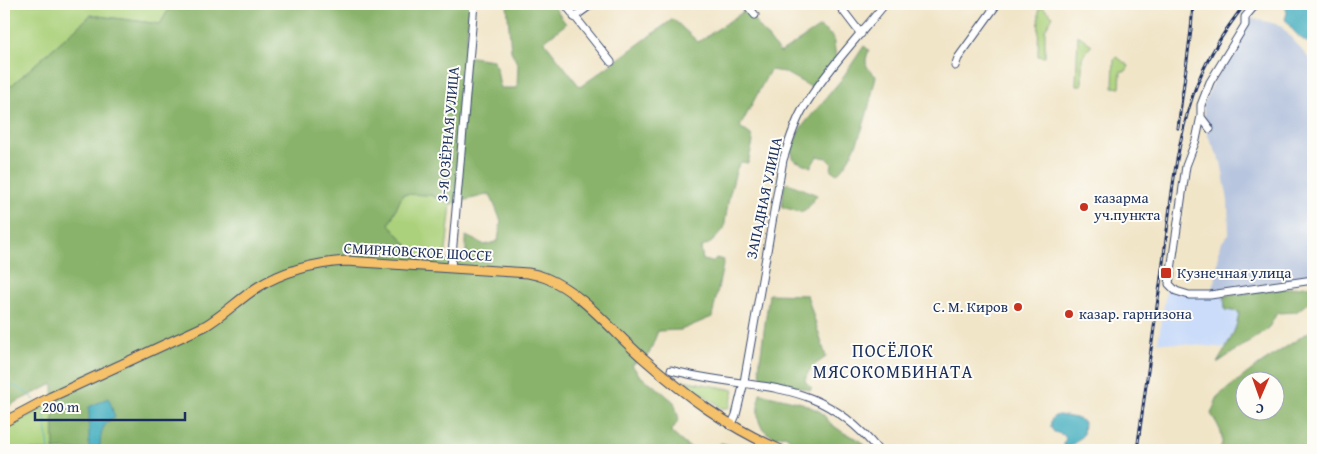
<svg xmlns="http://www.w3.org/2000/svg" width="1317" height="454" viewBox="0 0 1317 454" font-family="'Gentium Book Plus',serif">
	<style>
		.built { fill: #cadcf9 }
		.industrial { fill: #b7c5de }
		.green { fill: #acd17b; stroke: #64806c }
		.forest { fill: #89b36b; stroke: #527164; fill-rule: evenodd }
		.water { fill: #3eacbd; stroke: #2c6e8e }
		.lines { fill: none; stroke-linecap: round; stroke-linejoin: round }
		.stream { stroke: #3eacbd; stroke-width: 1 }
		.minor-casing { stroke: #3b4a6e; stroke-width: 9 }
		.major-casing { stroke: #3b4a6e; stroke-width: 11 }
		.minor { stroke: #fff; stroke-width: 7 }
		.major { stroke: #f5c16b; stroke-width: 9 }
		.rail-casing { stroke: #1b2f5e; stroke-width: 3 }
		.rail { stroke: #fdfcf7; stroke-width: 1; stroke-dasharray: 4; stroke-linecap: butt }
		.poi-dot { fill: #c8321e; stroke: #fdfcf7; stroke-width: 2 }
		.labels { text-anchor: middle; stroke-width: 4; stroke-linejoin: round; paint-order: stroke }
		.street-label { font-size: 15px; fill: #1b2f5e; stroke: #fdfcf7 }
		.poi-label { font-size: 15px; fill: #1b2f5e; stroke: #fdfcf7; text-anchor: start }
		.quarter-label { font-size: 18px; letter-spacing: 1px; fill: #1b2f5e; stroke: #fdfcf7 }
	</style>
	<rect width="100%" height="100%" fill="#fdfcf7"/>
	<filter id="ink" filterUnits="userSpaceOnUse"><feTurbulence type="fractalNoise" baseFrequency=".02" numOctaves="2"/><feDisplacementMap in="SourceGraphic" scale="10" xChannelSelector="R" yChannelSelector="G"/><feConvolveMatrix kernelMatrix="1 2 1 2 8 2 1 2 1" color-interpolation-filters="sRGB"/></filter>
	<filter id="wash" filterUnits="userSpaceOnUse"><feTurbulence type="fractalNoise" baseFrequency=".0096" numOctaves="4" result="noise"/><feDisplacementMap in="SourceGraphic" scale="20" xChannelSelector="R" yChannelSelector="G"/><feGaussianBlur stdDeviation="1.12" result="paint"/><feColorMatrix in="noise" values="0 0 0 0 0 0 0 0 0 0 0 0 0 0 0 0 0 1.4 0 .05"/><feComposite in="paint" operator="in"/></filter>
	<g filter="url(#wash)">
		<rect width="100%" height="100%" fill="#f1e5c8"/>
		<path class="built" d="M1167 286 1175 293 1224 296V303L1239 311 1237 324 1226 348 1158 342Z"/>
		<path class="industrial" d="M1252 18 1280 25 1313 63V277L1211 292 1216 277 1220 244 1229 234 1228 201 1221 162 1207 134 1203 105 1213 83Z"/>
		<path class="green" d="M4 4H172L160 24 91 15 4 92Z
			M1041 6 1053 16 1045 30V57L1038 56 1039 9Z
			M1078 35 1092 45 1082 57V85H1076Z
			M1117 57 1129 66 1126 71H1121L1120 88 1113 87 1114 59Z
			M403 194 430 195 451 204 445 260H420L389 224Z
			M683 380 734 390 729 408H722Z
			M52 402 58 450H4V429Z"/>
		<path class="forest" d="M172 4H470L465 56 493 60 497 69 500 88H517L518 65 511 51 507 4H552L566 24 544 41 580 87 673 19 698 42 746 10 780 53 820 27 833 37 836 57 811 87 784 72 770 70 740 127 751 135 753 142 748 163 741 162 737 168 729 197 724 229 712 242 701 248 703 260 712 262 716 258 724 260 712 317 681 330 658 331 649 354 632 365 640 376 655 386 674 402 679 419 671 432 687 446 696 450H54L53 384 8 406H4V92L91 15 160 24ZM403 194 430 195 451 204 490 194 501 221 498 241 485 245 466 236V260H420L389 224Z
			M864 46 869 50C864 62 865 68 876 76 869 106 860 152 837 174L831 170 832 163 827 158 817 156 811 167 794 160 791 150 800 129 841 80Z
			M788 183 817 195 807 209 800 212 782 207 784 185Z
			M1313 285V299L1296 312 1277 313 1268 329 1217 363C1227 346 1237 331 1239 312L1225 310 1224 296Z
			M769 294 807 295 826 357C816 364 808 368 805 381L812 388 810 390 762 378 759 368Z
			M1313 329V450H1219C1227 438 1218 425 1211 414L1218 396 1253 369ZM1244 382H1274V412H1244Z
			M760 393 802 403 821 412 831 424 844 433 856 438 870 450H810L798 445 785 435 775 437C771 435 766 433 764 430 755 421 758 404 760 393Z
			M721 443 747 450H713Z"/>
		<path class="water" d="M1285 4H1313V45C1301 41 1292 30 1285 19L1287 13Z
			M108 398C112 404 112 411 115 417 101 423 100 436 100 450H89V407Z
			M1059 415 1076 418 1084 422 1083 435 1070 447H1065L1063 443 1066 439 1064 435 1054 432 1051 428C1050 421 1051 416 1059 415Z"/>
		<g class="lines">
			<path class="stream" d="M4 382 23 390 35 400
				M41 406 44 409 49 450"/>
		</g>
	</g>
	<g filter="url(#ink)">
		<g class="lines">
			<g class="minor-casing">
				<path id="minor" d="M565 4 611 62
					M746 4 755 15
					M838 4 861 34
					M1256 4 1245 17V25L1210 82 1201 105V116L1196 140 1186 166 1169 284 1176 291 1189 295H1210L1313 280
					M574 17 592 4
					M955 66 958 58 997 4
					M1201 117 1210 129
					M451 267 474 4
					M671 370C754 393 816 373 878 450
					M731 426 736 415 744 382 783 160C789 142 794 123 804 107 827 70 858 37 885 4"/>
			</g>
			<g class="major-casing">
				<path id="major" d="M4 422 51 397 205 326C224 315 239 299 258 287 284 271 315 263 346 261L528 273C534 274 541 276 546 278 583 293 613 332 643 358 685 395 729 428 781 450"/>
			</g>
			<use href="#minor" class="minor"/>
			<use href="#major" class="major"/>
			<g class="rail-casing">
				<path id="rail" d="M1178 128 1191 30 1193 4
					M1137 450C1145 390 1154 330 1162 270 1170 212 1174 151 1193 95 1204 62 1224 31 1245 4"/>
			</g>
			<use href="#rail" class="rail"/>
		</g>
	</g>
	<g class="poi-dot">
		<circle cx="1084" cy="207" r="5"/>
		<rect x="1160" y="267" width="12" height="12" rx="2.5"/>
		<circle cx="1018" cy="307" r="5"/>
		<circle cx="1069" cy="314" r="5"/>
	</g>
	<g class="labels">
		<g class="street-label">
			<text transform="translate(448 134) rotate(-85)" y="5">3-Я ОЗЁРНАЯ УЛИЦА</text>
			<text transform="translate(764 198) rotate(-78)" y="5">ЗАПАДНАЯ УЛИЦА</text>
			<text transform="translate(418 252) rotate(3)" y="5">СМИРНОВСКОЕ ШОССЕ</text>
		</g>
		<g class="poi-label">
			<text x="1094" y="203">казарма<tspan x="1094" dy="17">уч.пункта</tspan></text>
			<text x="1177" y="278">Кузнечная улица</text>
			<text x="1008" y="312" text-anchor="end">С. М. Киров</text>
			<text x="1079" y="319">казар. гарнизона</text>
		</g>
		<g class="quarter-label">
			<text x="893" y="357">ПОСЁЛОК<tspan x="893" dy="21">МЯСОКОМБИНАТА</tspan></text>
		</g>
	</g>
	<rect width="1317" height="454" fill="none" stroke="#fdfcf7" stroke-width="20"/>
	<g transform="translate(1260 396) rotate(182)"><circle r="24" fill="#fdfcf7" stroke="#a3aaba"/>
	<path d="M0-4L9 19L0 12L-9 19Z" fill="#c8321e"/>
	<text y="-8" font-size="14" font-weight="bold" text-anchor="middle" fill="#1b2f5e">С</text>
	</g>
	<path d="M35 412v8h150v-8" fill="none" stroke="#1b2f5e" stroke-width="2.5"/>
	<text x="42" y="412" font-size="15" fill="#1b2f5e" stroke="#fdfcf7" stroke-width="4" paint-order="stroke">200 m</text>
</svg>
